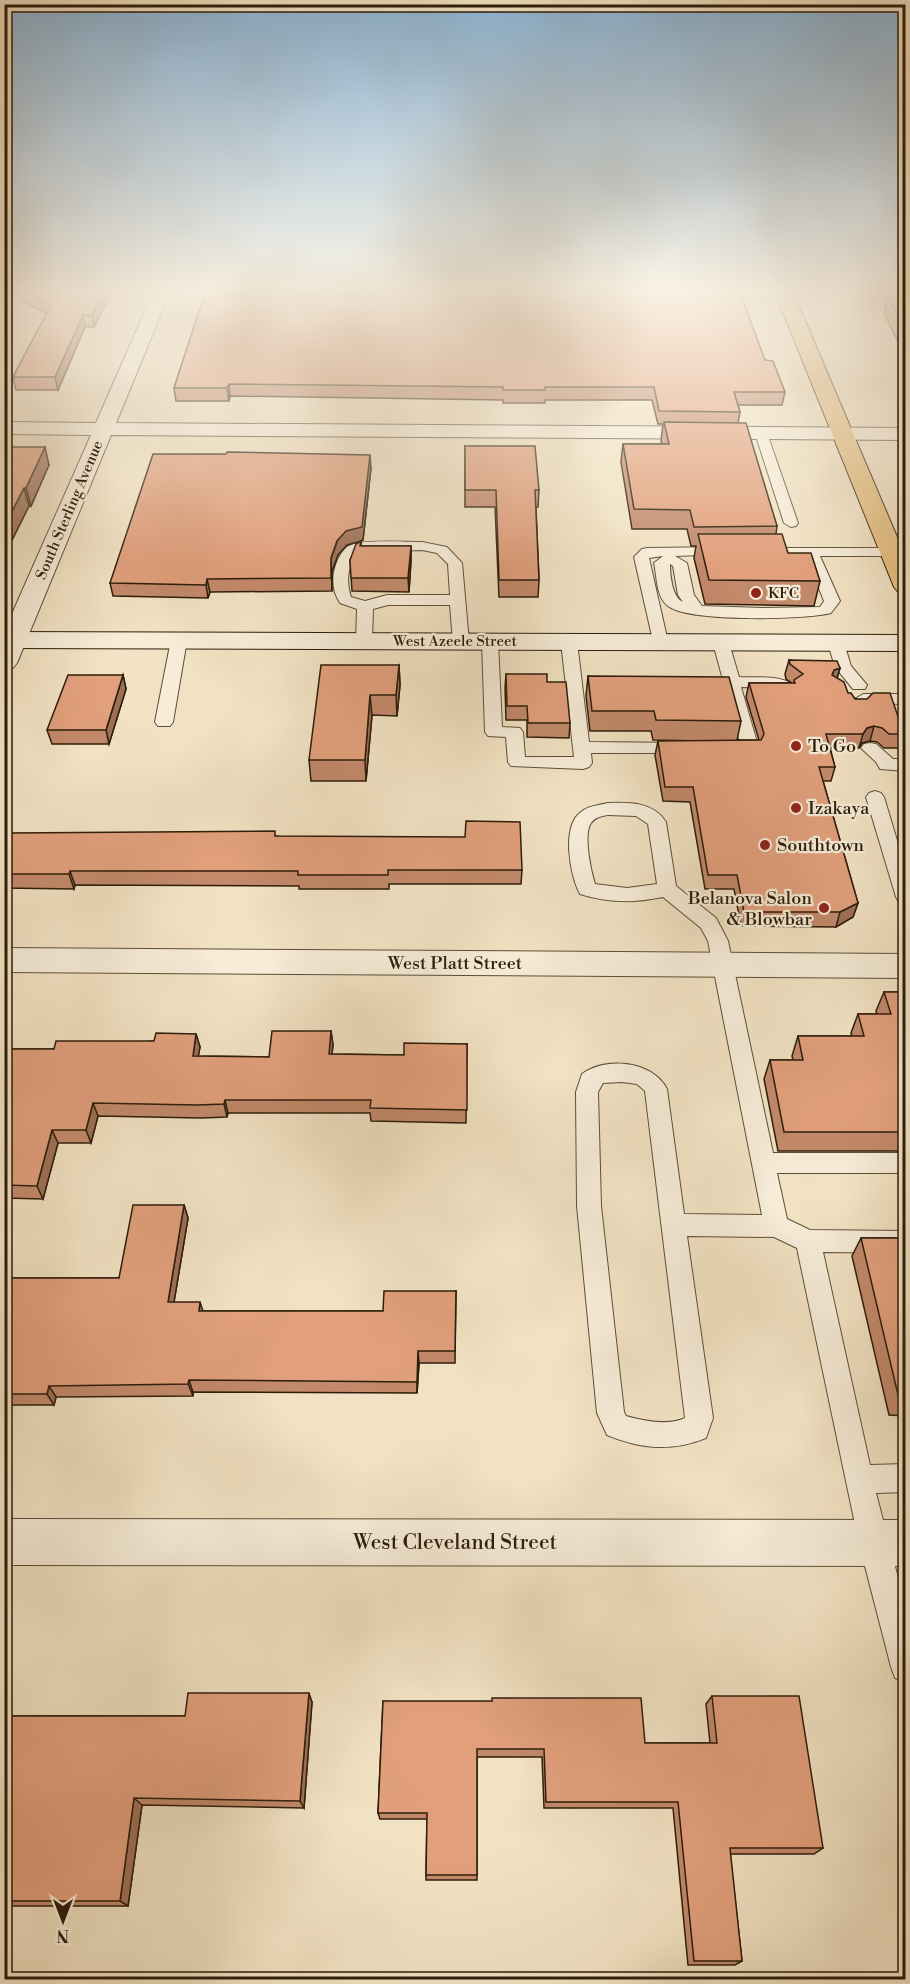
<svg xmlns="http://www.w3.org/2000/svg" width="910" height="1984" viewBox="0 0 910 1984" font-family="'Libre Bodoni',serif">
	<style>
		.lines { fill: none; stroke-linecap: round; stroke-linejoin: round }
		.lane-casing { stroke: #5d4e38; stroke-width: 2 }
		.street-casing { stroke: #5d4e38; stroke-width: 2 }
		.secondary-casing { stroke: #2c1d0a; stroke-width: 2 }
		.primary-casing { stroke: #2c1d0a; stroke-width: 2 }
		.lane { fill: #f6ecd8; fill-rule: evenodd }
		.street { fill: #f6ecd8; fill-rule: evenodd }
		.secondary { fill: #f6ecd8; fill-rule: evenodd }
		.primary { fill: #e8c182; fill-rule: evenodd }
		.wall { fill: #c2896b; stroke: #2c1d0a; stroke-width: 1.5 }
		.shaded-wall { fill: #9e6f57; stroke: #2c1d0a; stroke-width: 1.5 }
		.building { fill: #e19f7c; stroke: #2c1d0a; stroke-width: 1.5 }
		.poi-dot { fill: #8f2418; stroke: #f6ecd8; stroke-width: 2 }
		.labels { text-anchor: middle; stroke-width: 4.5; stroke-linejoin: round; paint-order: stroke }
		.far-street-label { font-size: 15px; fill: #2c1d0a; stroke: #f6ecd8 }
		.far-poi-label { font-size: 15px; fill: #2c1d0a; stroke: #f6ecd8; text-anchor: start }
		.poi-label { font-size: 18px; fill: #2c1d0a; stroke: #f6ecd8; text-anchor: start }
		.street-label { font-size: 18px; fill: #2c1d0a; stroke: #f6ecd8 }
		.near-street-label { font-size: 21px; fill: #2c1d0a; stroke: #f6ecd8 }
	</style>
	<rect width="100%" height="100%" fill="#f1e2c3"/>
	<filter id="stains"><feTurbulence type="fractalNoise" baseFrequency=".00333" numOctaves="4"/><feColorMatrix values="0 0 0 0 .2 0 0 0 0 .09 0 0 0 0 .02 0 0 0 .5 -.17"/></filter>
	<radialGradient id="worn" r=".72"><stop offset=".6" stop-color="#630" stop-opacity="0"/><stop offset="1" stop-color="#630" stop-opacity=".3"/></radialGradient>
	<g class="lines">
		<g class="lane-casing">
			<path id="lane" d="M761 429 767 433 798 523 796 526 791 527 784 523 755 433Z
				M422 542 447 547 462 563 469 642 461 647 453 642 450 605H388L373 609 372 641 364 646 358 644 356 641 357 609 340 603C334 594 332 583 334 572 336 562 342 548 351 545 364 539 406 542 422 542ZM422 550 437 553 448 564 450 595H387L365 601 351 597C346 582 347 564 359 552Z
				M725 547 732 551 730 554 675 556 687 563 694 595 702 606 763 608 820 607 824 601 806 556 759 555 752 551 754 548H891L898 552 891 556H820L840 601 831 613C806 620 687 622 668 606 656 597 657 576 654 563L663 556 649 558 668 642 666 645H654L634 557 642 549 647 548ZM670 564 673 566 678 595 683 602C672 597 670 575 670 564Z
				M179 635 187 640 173 722 170 726H158L155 722 171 640Z
				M490 637 498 642 502 727 520 728 523 732 525 757H574L561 642 569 637 577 642 589 742 685 743 691 744 694 748 691 752 685 753H591L592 763 589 767 583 769 511 766 508 762 506 737 488 736 485 732 482 642Z
				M721 638 729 643 739 677C755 678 785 674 797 688L789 693 771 688 741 687 759 749 756 753 750 755 725 752 722 748 725 744 740 743 713 643Z
				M836 638 844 643 851 666 867 685 865 689H853L835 667 828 643Z
				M863 694H906V704L857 703 855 699Z
				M870 743 876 744 893 759H906V771L880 769 876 762 861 748 864 744Z
				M875 791 881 793 884 797 899 847H906V859H904L906 904 899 902 896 897 866 797 869 793Z
				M608 803C629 802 654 802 666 822L676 886 716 918 728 941 773 1153H906V1173H777L787 1219 810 1230 906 1231V1253L823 1252 870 1465 906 1464V1492L876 1493 906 1609V1682L895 1678 891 1667 859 1543 797 1248 774 1237 687 1236 713 1418 706 1438C671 1452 641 1449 607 1435L597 1413 577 1206 576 1092 582 1074C606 1056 653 1061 667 1089L684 1214 762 1215 708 941 701 928 663 897C634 903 609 903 580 894 570 876 561 826 581 812 588 806 599 805 608 803ZM608 815 636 816 648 824 657 884 627 888 595 884C591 871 583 835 591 823 595 817 602 816 608 815ZM622 1082 637 1084 645 1091 685 1418C668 1426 644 1421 626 1416L624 1412 601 1206 598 1092 603 1083Z"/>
		</g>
		<g class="street-casing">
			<path id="street" d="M154 290H171L116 423 906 428V440L111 435 17 663 13 668 4 671V632L91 435 4 434V422L96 423Z
				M686 290H906V297L694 296 688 295Z
				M4 948 906 954V978L4 972Z
				M4 1519 906 1520V1566L4 1565Z"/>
		</g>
		<g class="secondary-casing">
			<path id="secondary" d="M4 632 906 635V651L4 648Z"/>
		</g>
		<g class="primary-casing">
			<path id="primary" d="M774 290H792L906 558V594L898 592 894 587Z"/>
		</g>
		<use href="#lane" class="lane"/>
		<use href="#street" class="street"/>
		<use href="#secondary" class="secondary"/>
		<use href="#primary" class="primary"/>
	</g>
	<path class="wall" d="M4 290H112L94 327H85L58 390H16L13 377 47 314 14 295 4 311Z
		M206 290 765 360 785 392 782 405H738L740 412 738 423 777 526 776 534 788 553 820 581 814 606 705 604 694 558 696 546H691L687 529H632L621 462 623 444H662L661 441 663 424H658L652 400H545V403H503V400L230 396 229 401H176L174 388Z
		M888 296H906V351H904L900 346 884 313Z
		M465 446 539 490 538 507H536L539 580 538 597H499L495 507H465Z
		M4 447 49 465 31 506H29L7 550H4Z
		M371 468 363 540 361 541V546H411V560L409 592 352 591 350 560 360 541 347 545 338 555 332 572V591L210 592 208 598 113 596 110 583Z
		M789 660 840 668 837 678 848 693 904 734 900 748H884L877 742 870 741 862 743 859 748H830L835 767 831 781H823L858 903 853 917 836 927 741 926 734 889H705L690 802 663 801 655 755 658 741H704L653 740 651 731H590L586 696 588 676 741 721 737 740H759L746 697 749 683H792L786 679 785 674Z
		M399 665 400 685 397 716 372 715 366 781H311L309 760Z
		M506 674 547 682 570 723 569 738 527 737V720H506L505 688Z
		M123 675 126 689 109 744H52L47 730Z
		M276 836 522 870 521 884H389V889H299V886L75 885 74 889 4 888V846Z
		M884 992H906V1151H778L764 1079 770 1060H793L792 1056 798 1036H852L851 1033 858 1014H877L876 1011Z
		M331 1031 333 1045 332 1054 404 1055 467 1044 466 1123 371 1121 370 1113H228L227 1117 201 1118 98 1116 91 1143H58L43 1199 4 1198V1049H54L154 1041 196 1034 200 1047 198 1056 269 1057Z
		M184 1205 188 1218 174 1302 203 1311H383L456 1291 455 1363H419L417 1393 193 1392V1396L56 1397 54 1405H4V1278H119Z
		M861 1238H906V1416L889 1415 852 1256Z
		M712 1696 823 1848 814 1854H730L742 1961 735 1965H688L673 1808H544L542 1757H477V1880H426V1875L427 1819H380L378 1813 383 1701 645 1743H710L706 1704Z
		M312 1702 304 1808 142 1805 128 1906H4V1716H185Z"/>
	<path class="shaded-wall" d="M7 290H12L14 295 4 311V294Z
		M104 290H112L94 327 92 315Z
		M83 315 85 327 58 390 55 377Z
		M229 384 230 396 229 401 227 388Z
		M45 447 49 465 31 506 26 488Z
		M370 455 371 468 363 540 361 541 362 554 360 546 361 541 347 545 338 555 332 572V591L331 558Z
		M24 488 29 506 7 550 4 540V527Z
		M411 546V560L409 592 408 578Z
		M207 579 210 592 208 598 206 585Z
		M399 665 400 685 397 716 396 695Z
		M840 668 836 682 832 675 834 670Z
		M123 675 126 689 109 744 106 730Z
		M370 695 372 715 366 781 365 760Z
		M874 726 870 741 862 743 859 748 863 734 867 728Z
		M70 871 75 885 74 889 69 874Z
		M858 903 853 917 836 927 840 912Z
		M331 1031 333 1045 330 1067 329 1054Z
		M196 1034 200 1047 196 1069 193 1056Z
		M225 1100 228 1113 227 1117 224 1104Z
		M93 1103 98 1116 91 1143 86 1130Z
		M52 1130 58 1143 43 1199 37 1186Z
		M184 1205 188 1218 172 1314 168 1302Z
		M200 1302 204 1314 199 1311Z
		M418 1351 419 1363 417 1393V1382Z
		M189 1380 193 1392V1396L188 1384Z
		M49 1386 56 1397 54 1405 47 1394Z
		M309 1693 312 1702 304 1808 300 1801Z
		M134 1798 142 1805 128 1906 120 1901Z"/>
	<path class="building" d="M22 290H104L92 315H83L55 377H13L51 305Z
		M206 290H739L765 360 773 361 785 392H734L740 412 659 411 654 387H545V390H503V387L229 384 227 388H174Z
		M888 296H906V329L904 328Z
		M664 422 746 423 777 526 694 527 690 510 634 509 623 444H669Z
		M465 446H535L539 490H535L539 580H499L496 490H465Z
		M4 447H45L26 488H24L4 527Z
		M227 452 370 455 362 527 346 531 337 541 331 558V578L207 579 206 585 110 583 153 454H226Z
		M698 534H782L788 553H811L820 581 709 580Z
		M361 541 360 546H411L408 578H351L350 560 356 544Z
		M789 660 837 661 840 668 834 670 832 675 844 682 848 693H851L855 699H867L873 693H890L904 734H889L882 728 874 726 867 728 863 734H826L835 767H819L858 903 840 912H744L737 875H708L693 787H665L658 741 761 740 764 734 749 683H795L794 680 803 674 790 664Z
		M321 665H399L396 695H370L365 760H309Z
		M506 674H547V682H566L570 723H528L527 706H507Z
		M68 675H123L106 730H47Z
		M588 676 729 677 741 721 656 720 654 711H592Z
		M466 821 520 822 522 870H388V875H298V871H70L69 874H4V846L9 833 275 831V836L465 837Z
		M884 992H906V1132H784L770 1060H803L798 1036H864L858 1014H891Z
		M272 1031H331L329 1054 404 1055V1043L467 1044V1110L370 1108 371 1100H225L224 1104 197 1105 93 1103 86 1130H52L37 1186 4 1185V1143L9 1128H4V1049H54L56 1041H154L156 1033 196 1034 193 1056 269 1057Z
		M133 1205H184L168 1302H200L199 1311H383L384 1291H456L455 1351H418L417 1382 189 1380 188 1384 49 1386 47 1394H4V1278H119Z
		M861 1238H906V1400L899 1399Z
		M188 1693H309L300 1801 134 1798 120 1901H4V1716H185Z
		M712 1696H799L823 1848H730L742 1961H694L678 1802H546L544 1749H477V1875H426L427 1813H378L383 1701H492V1698H641L645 1743H717Z"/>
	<linearGradient id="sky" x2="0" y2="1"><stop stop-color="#8cb6d8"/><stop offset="0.51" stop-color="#f9f2e4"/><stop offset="1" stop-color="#f9f2e4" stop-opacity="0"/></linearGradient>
	<rect width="910" height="567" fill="url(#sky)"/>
	<g class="poi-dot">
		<circle cx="756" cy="593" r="6"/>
		<circle cx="796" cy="746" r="6"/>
		<circle cx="796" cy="808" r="6"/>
		<circle cx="765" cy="845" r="6"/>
		<circle cx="824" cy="908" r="6"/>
	</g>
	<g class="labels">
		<g class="far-street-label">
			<text transform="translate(69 510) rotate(-67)" y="5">South Sterling Avenue</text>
			<text x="455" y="646">West Azeele Street</text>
		</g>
		<g class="far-poi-label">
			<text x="768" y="598">KFC</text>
		</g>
		<g class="poi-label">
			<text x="808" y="752">To Go</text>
			<text x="808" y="814">Izakaya</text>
			<text x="777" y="851">Southtown</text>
			<text x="812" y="904" text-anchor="end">Belanova Salon<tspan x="812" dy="21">&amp; Blowbar</tspan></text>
		</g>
		<g class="street-label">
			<text x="455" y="969">West Platt Street</text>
		</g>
		<g class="near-street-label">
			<text x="455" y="1549">West Cleveland Street</text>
		</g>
	</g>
	<rect width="910" height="1984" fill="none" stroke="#f1e2c3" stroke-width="24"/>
	<rect x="6" y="6" width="898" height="1972" fill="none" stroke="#2c1d0a" stroke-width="3"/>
	<rect x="12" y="12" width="886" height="1960" fill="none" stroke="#2c1d0a" stroke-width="1.5"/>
	<g transform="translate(63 1921) rotate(180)" stroke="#f6ecd8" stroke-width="4.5" paint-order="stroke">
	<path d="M0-4.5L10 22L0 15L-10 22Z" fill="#2c1d0a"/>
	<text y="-9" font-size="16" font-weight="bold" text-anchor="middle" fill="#2c1d0a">N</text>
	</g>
	<rect width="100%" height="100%" filter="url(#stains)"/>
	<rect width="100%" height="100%" fill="url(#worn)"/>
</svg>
